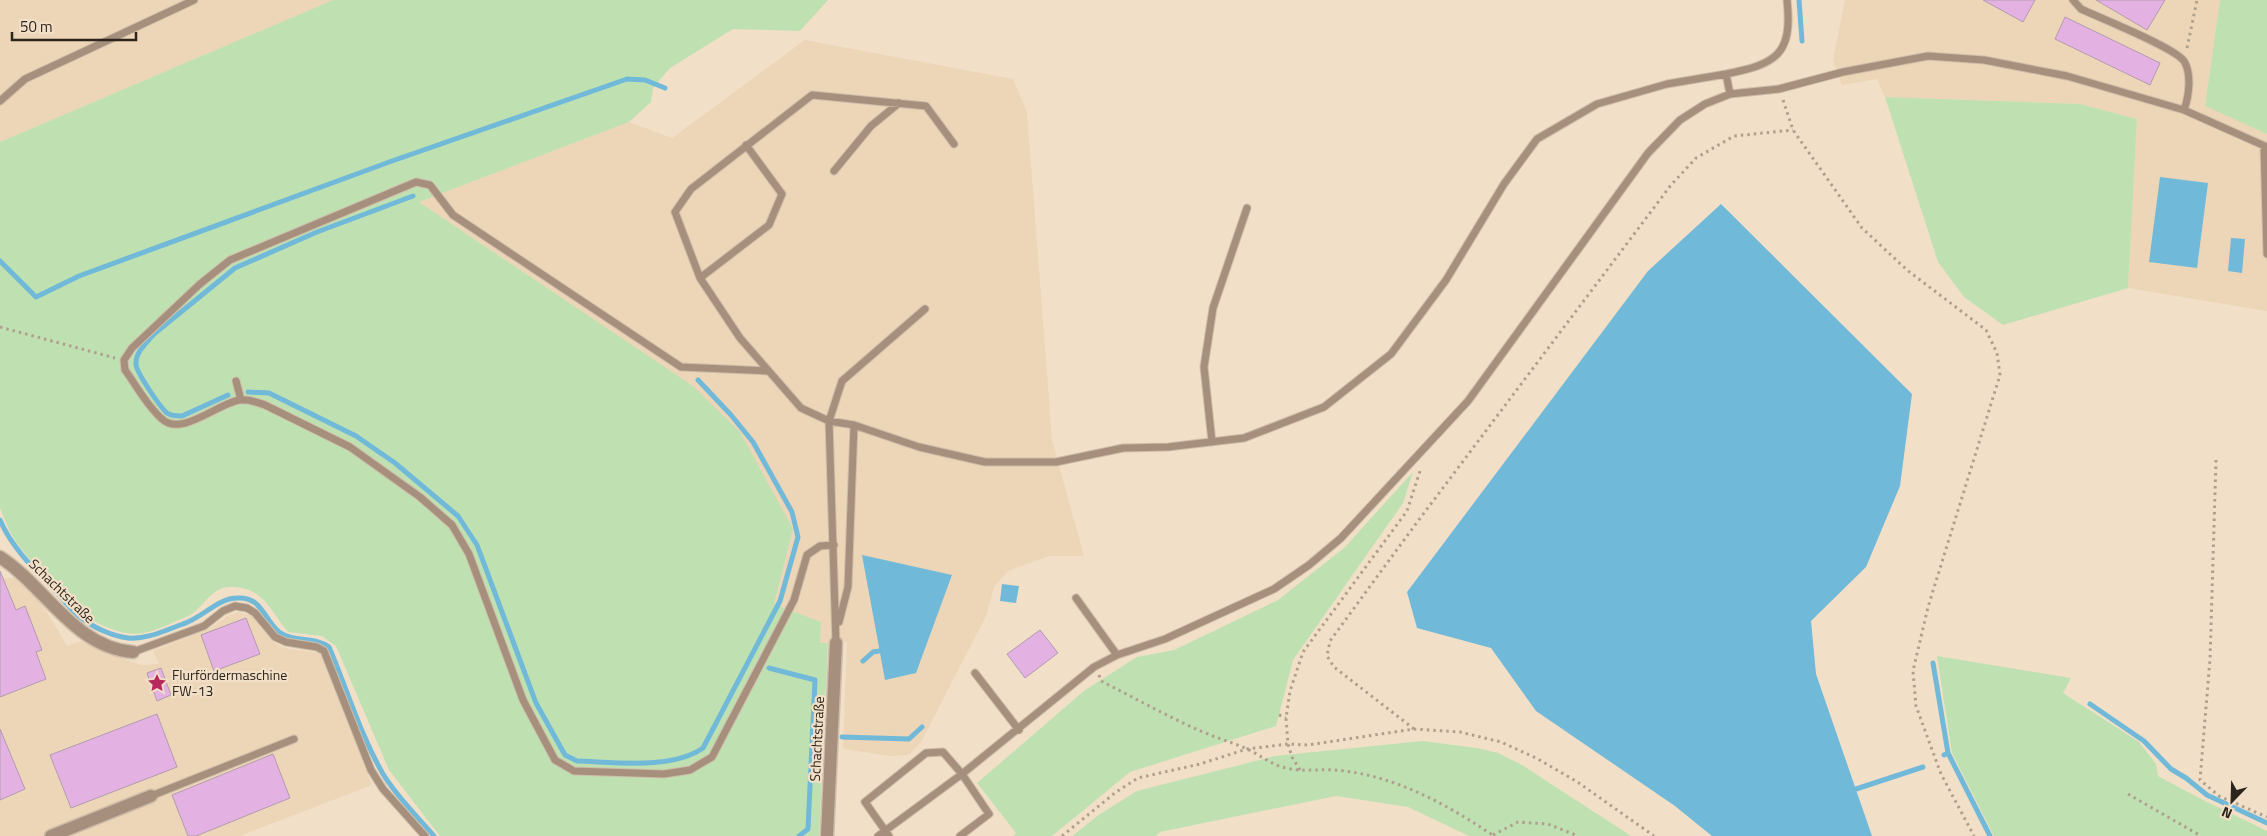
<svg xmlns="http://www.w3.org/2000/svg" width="2267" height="836" viewBox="0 0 2267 836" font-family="'Titillium Web',sans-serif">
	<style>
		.built { fill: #edd5b7 }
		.green { fill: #bfe1b2 }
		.water { fill: #71b9d9 }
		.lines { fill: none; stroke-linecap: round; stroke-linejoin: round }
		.stream { stroke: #71b9d9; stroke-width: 5 }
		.building { fill: #e4b2e2; stroke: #b19baf }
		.service-casing { stroke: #cebea9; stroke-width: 9 }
		.minor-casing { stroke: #cebea9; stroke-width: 15 }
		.path { stroke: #afa08e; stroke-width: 3; stroke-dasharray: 2.5 4; stroke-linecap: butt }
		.service { stroke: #a6907d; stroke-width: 7 }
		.minor { stroke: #a6907d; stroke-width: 12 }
		.labels { text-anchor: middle; stroke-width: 4.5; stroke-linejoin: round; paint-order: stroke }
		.street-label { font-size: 14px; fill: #2c251c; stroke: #f2dfc8 }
		.poi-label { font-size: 14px; fill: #2c251c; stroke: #f2dfc8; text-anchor: start }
	</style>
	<rect width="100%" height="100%" fill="#f2dfc8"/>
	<path class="built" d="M0 0H333L0 142Z
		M1845 0H2220L2205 105 2267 134V311L2128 288 2137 119 2080 104 1885 97 1877 79 1842 85 1833 60Z
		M805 40 1013 79 1027 112 1052 440 1084 556H1049L1008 571 994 587 986 616 921 742 909 755 891 756 843 749 847 642 820 643 821 622 774 604 793 529 693 386 419 202 629 122 672 138Z
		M17 577 44 607 67 646 81 641 140 665 159 664 153 651 209 629 227 616 239 612 252 616 272 641 284 648 320 653 372 785 240 836H0V579Z"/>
	<path class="green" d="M333 0H828L800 31 733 29 670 68 653 88 651 102 629 122 419 202 693 386 740 432 793 529 774 604 821 622 820 643H828L819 836H440L389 770 336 646 322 636 288 632C270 610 262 585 228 587 209 589 202 611 186 617 173 622 157 631 143 633 128 636 110 630 96 622 75 612 24 557 12 535 7 527 4 517 0 508V142Z
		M2220 0H2267V134L2205 106Z
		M1885 97 2080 104 2137 119 2128 288 2003 325 1964 297 1938 262Z
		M1413 472 1403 503 1293 660 1276 726 1130 772 1052 836H1013L1016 833 977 783 1085 690 1137 657 1174 650 1278 600 1344 548Z
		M1937 656 2071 678 2063 693 2139 742 2156 764 2158 776 2199 798 2267 831V836H1994L1952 753Z
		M1422 741 1477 748 1498 753 1522 765 1631 836H1469L1408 807 1336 796 1160 832 1156 836H1072L1100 814 1137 791 1275 756Z"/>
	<path class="water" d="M2160 177 2208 183 2197 268 2149 262Z
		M1721 204 1912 394 1900 486 1866 567 1811 621 1816 674 1872 836H1712L1675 806 1536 711 1491 648 1417 628 1407 592 1648 271Z
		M2231 238 2245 239 2242 273 2228 271Z
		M862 555 952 575 916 673 885 680Z
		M1002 584 1019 586 1016 603 1000 601Z"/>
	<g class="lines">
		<path class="stream" d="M1799 0 1802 41
			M0 261 36 297 79 276 392 161 627 79 645 80 665 88
			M248 392 269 393 356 436 395 463 458 516 477 545 536 703 565 755 577 761C614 762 672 770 703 748L780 601 798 537 792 512 753 442 731 415 698 380
			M228 395 182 416C177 416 171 416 167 413 160 407 136 372 136 364 135 353 147 342 154 334L235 268 317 232 413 196
			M0 520C12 548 35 570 56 592 64 600 71 610 80 617 92 627 112 636 128 638 146 640 166 630 183 624 202 618 218 598 237 598 262 596 264 620 279 632 294 643 315 636 329 647 347 689 360 734 383 774 397 797 417 816 434 836
			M863 661 873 652 879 651
			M1933 663 1948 753
			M769 668 815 680 808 829 799 836
			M2090 704 2144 741 2171 769 2186 778 2207 795 2267 823
			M842 737 909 739 922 727
			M1944 755 1948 753 1990 836
			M1856 789 1923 767"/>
	</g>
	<path class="building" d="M1983 0H2035L2023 22Z
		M2096 0H2165L2147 30Z
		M2065 17 2160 63 2150 85 2055 39Z
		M0 571 16 610 25 606 42 650 36 652 46 679 0 697Z
		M246 618 260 654 214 671 201 635Z
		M1040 630 1058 653 1025 678 1007 654Z
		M161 668 171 695 157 701 147 673Z
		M157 714 177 767 71 808 50 755Z
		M0 729 25 789 0 800Z
		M273 754 290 798 196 836H188L172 795Z"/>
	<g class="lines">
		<g class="service-casing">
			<path id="service" d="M2073 0 2081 9C2100 18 2174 47 2184 61 2192 74 2189 96 2184 110
				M1730 94 1726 74C1776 64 1793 55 1787 0
				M0 101 25 79 194 0
				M2264 146 2267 254
				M834 171 871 126 899 103
				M700 278 769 225 782 194 746 145
				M925 309 842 381 829 421 854 425 919 447 985 462H1056L1123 448 1168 447 1244 438 1324 407 1391 354 1446 280 1504 184 1537 139 1597 104 1667 84 1726 74
				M768 371 681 367 453 215 430 185 416 182 230 260 200 284 132 348 124 360 125 370C136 385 147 406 162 419 181 437 217 404 239 400 249 399 256 402 265 405L350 447 420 497 452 525 469 554 523 700 555 760 574 771 664 774 690 770 712 757 794 600 807 555 820 546 834 545
				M236 381 241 400
				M1212 442 1204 367 1213 308 1247 208
				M1076 598 1117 655
				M839 622 848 587 854 425
				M836 643 829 421 801 408 740 338 700 278 675 212 691 189 812 95 926 106 954 144
				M133 652 204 626 223 611 235 606 247 608 255 613 275 637 286 642 317 647 324 651 371 770 383 789 425 836
				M975 673 1019 730
				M151 796 294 739
				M878 836 962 774 1094 667 1117 655 1165 639 1274 589 1309 565 1341 538 1468 401 1648 153 1680 120 1705 104 1730 94 1779 89 1843 72 1928 56 1984 60 2067 76 2184 110 2267 147
				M889 836 865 802 926 753 943 752 962 774 989 814 960 836"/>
		</g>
		<g class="minor-casing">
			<path id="minor" d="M0 557C45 586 75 648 133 652
				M51 836 151 796
				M827 836 836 643"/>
		</g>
		<path class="path" d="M2187 48 2197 0
			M1783 100 1793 130 1862 228 1907 270 1986 330 1997 353 2000 375 1928 607 1913 671 1916 706 1941 774 1974 836
			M0 327 115 358
			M2216 460 2210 659 2200 780 2219 796 2267 817
			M1099 675 1101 681C1135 698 1168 717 1203 732 1217 738 1231 742 1245 748 1259 754 1271 765 1286 768 1302 772 1319 769 1335 770 1395 775 1446 804 1494 836
			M1279 715 1286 718
			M1414 729 1334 667 1327 656 1330 641 1415 525 1671 185 1696 158 1734 136 1793 130
			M1300 770 1292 757 1288 744 1286 718 1290 691 1303 652 1407 511 1420 471
			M2128 794 2201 836
			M1493 835 1518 822 1548 824 1578 836
			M1062 836 1116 792 1138 778 1200 764 1247 749 1288 744 1308 745 1414 729 1460 732 1501 742 1536 758 1576 781 1654 836"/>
		<use href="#service" class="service"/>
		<use href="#minor" class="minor"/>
	</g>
	<defs>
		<g id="sight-bare" transform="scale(1.5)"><path d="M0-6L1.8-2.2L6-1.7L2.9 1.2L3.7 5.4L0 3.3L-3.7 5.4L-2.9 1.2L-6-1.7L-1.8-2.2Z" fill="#b7295d" stroke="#f2dfc8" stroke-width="2.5" paint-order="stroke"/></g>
	</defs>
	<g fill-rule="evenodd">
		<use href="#sight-bare" x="157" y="683"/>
	</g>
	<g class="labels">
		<g class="street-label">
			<text transform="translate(62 591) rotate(44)" y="5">Schachtstraße</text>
			<text transform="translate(817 739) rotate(-87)" y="5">Schachtstraße</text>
		</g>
		<g class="poi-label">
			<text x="172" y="680">Flurfördermaschine<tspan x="172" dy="16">FW-13</tspan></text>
		</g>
	</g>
	<g transform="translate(2232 801) rotate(203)" stroke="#f2dfc8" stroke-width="4" paint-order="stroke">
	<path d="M0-4L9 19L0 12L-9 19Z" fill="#2c251c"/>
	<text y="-8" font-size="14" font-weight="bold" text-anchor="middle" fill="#2c251c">N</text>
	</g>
	<path d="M12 32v8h124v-8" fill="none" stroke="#2c251c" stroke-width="2.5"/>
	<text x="20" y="32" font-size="15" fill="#2c251c" stroke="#f2dfc8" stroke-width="4" paint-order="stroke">50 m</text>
</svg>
